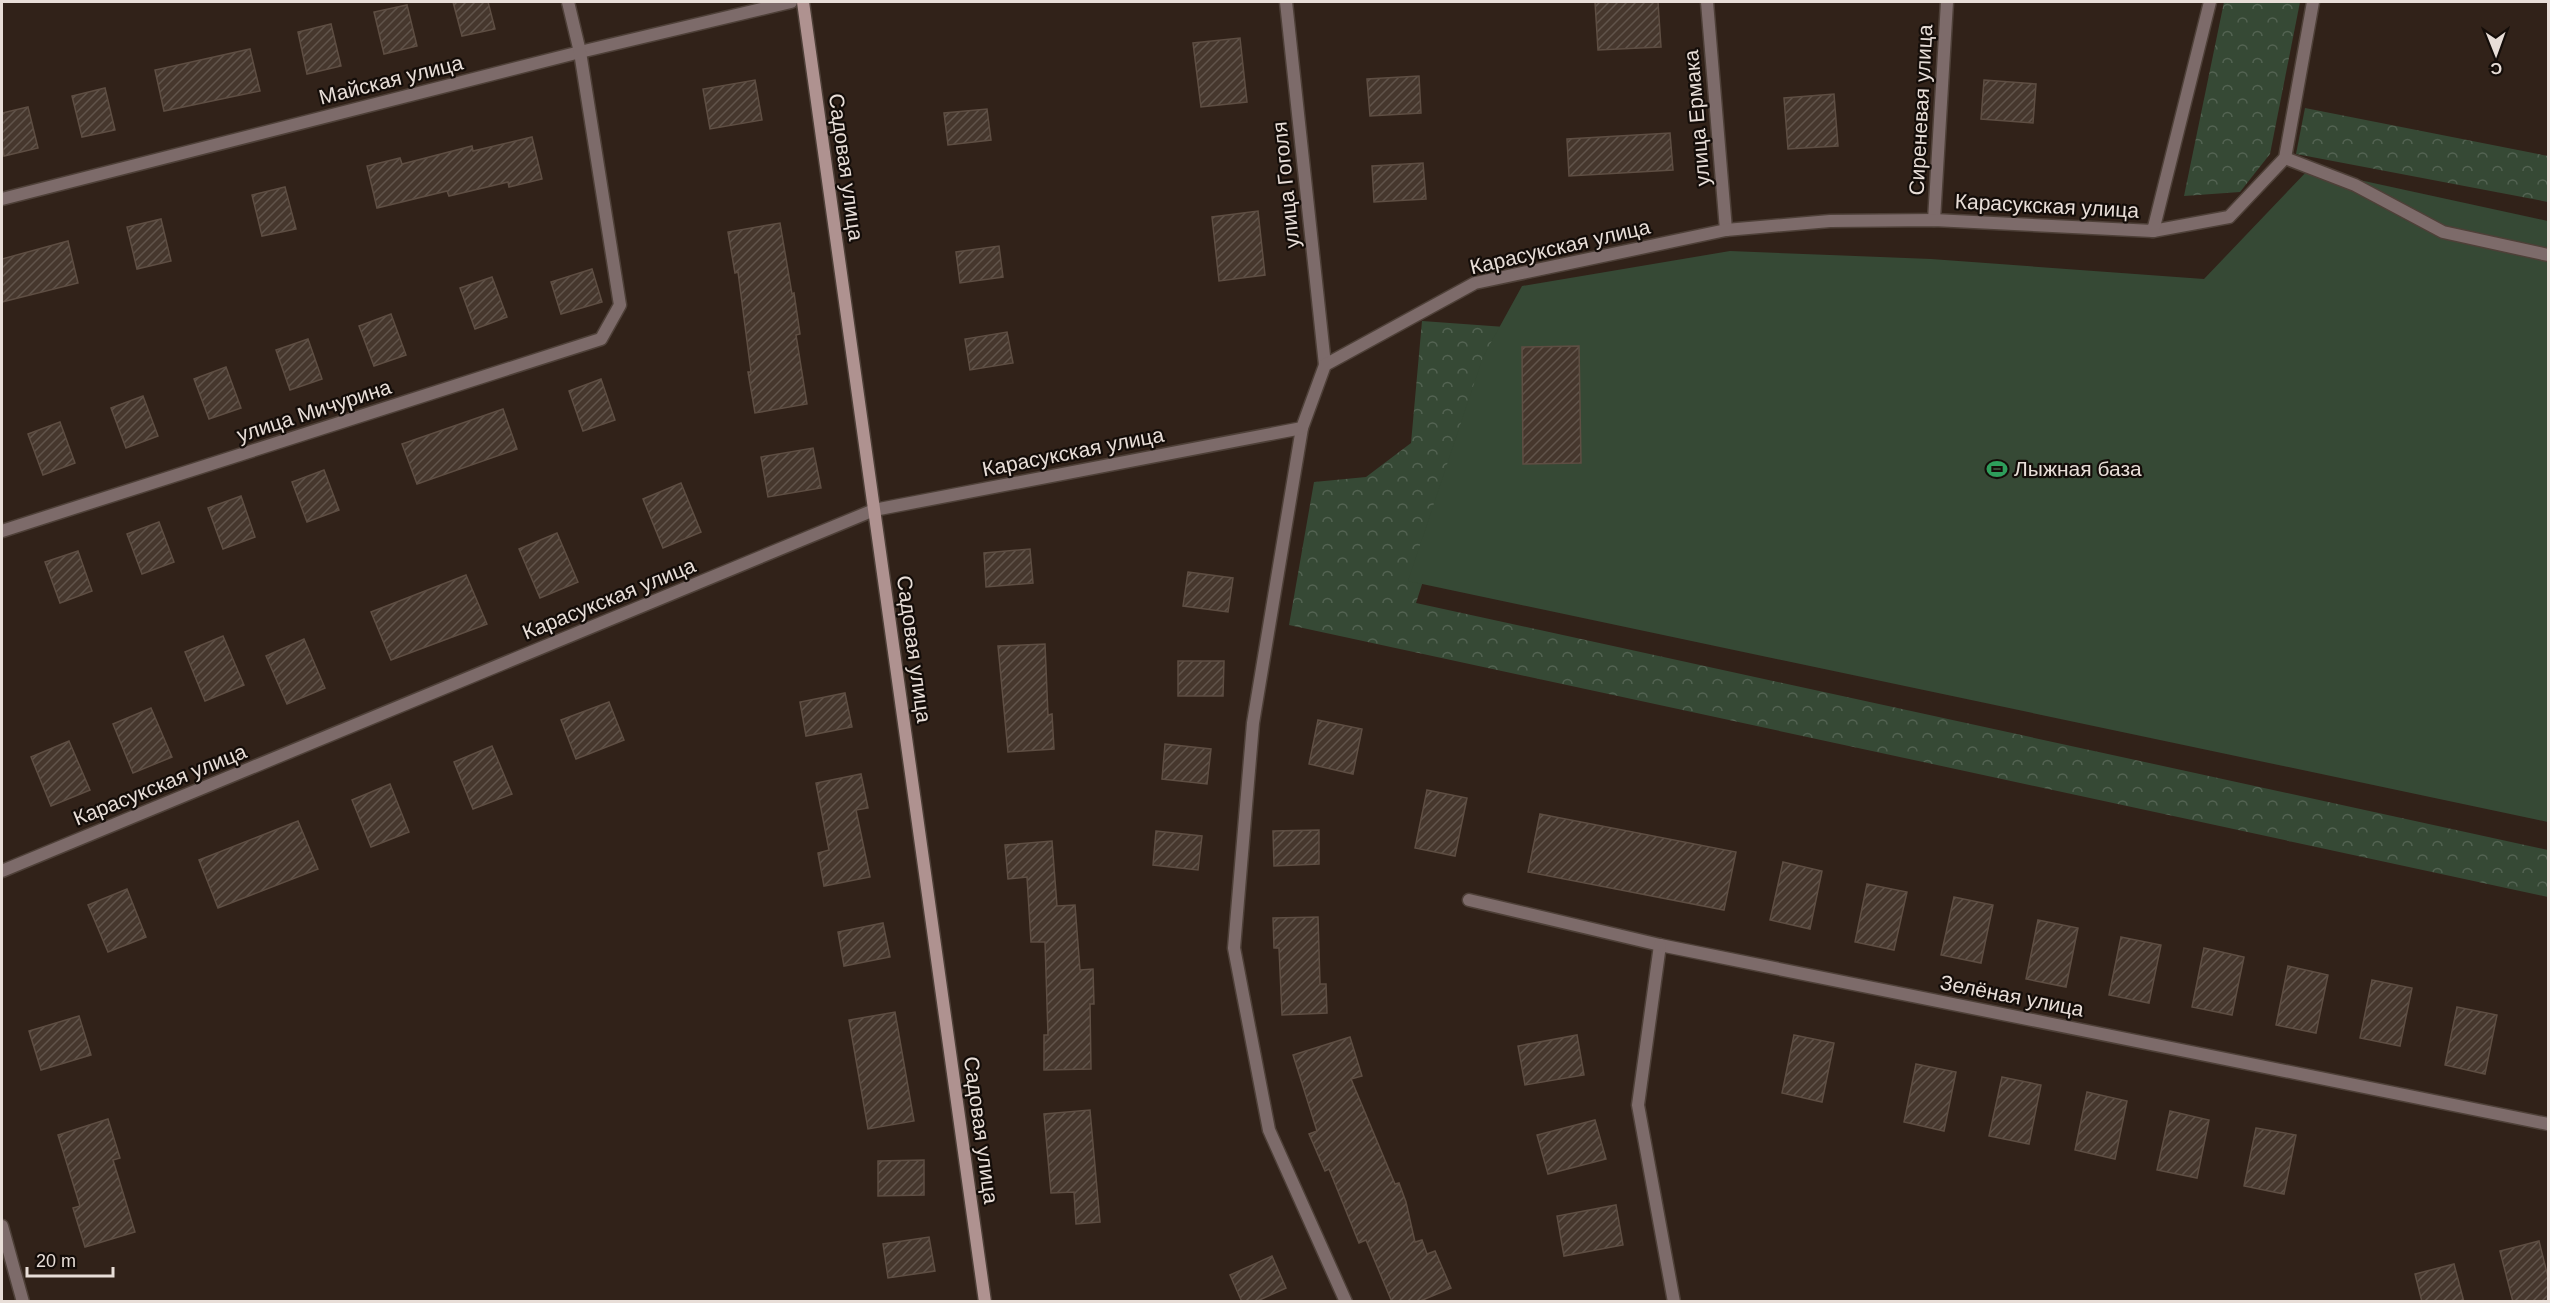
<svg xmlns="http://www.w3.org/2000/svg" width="2550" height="1303" viewBox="0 0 2550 1303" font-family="Helvetica,sans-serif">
  <defs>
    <pattern id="forest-crowns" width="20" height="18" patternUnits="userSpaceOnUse" patternTransform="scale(1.5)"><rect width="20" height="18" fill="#364935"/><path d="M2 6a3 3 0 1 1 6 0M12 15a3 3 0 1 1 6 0" fill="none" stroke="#536352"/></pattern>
    <pattern id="building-hatch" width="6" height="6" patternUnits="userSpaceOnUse" patternTransform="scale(1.5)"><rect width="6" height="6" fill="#46372d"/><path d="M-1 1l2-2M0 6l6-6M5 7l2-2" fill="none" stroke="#61544b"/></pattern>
  </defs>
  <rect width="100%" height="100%" fill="#312219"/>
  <g fill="url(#forest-crowns)">
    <path d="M 2224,2 L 2300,2 L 2270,154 L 2240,192 L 2184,196 Z"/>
    <path d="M 2305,108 L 2548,156 L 2548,202 L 2296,154 Z"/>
    <path d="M 1422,321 L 1505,327 L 1416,603 L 2548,850 L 2548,897 L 1289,625 L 1314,482 L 1366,477 L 1411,443 Z"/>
  </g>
  <path fill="#364935" d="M 2309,169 L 2548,221 L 2548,822 L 1408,581 L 1483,357 L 1522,286 L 1730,251 L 1931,259 L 2204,279 Z"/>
  <g fill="url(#building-hatch)" stroke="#5e4e43" stroke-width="1.5">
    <path d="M 453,2 L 488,2 L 495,29 L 462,36 Z"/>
    <path d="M 1595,2 L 1658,2 L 1661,47 L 1598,50 Z"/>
    <path d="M 407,5 L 417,46 L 384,54 L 374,12 Z"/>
    <path d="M 331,24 L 341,66 L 307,74 L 298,32 Z"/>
    <path d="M 1240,38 L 1247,102 L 1201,107 L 1193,43 Z"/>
    <path d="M 250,49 L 260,91 L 164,111 L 155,70 Z"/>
    <path d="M 1419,76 L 1421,113 L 1370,116 L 1367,79 Z"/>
    <path d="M 755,80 L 762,120 L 710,129 L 703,89 Z"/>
    <path d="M 1984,80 L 2036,84 L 2033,123 L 1981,119 Z"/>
    <path d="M 105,88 L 115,130 L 82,137 L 72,96 Z"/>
    <path d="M 1834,94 L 1838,146 L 1788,149 L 1784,98 Z"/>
    <path d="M 28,107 L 38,148 L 4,156 L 2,144 L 2,113 Z"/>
    <path d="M 987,109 L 991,140 L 948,145 L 944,113 Z"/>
    <path d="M 1670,133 L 1673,170 L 1569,176 L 1567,139 Z"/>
    <path d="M 532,137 L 542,179 L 509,187 L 508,182 L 449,196 L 447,191 L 377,208 L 367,166 L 400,158 L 402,164 L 472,146 L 473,151 Z"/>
    <path d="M 1423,163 L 1426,199 L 1374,202 L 1372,166 Z"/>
    <path d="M 285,187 L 296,229 L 262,236 L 252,195 Z"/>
    <path d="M 1258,211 L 1265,275 L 1219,281 L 1212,217 Z"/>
    <path d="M 161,219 L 171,261 L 137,269 L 127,227 Z"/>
    <path d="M 780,223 L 792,294 L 794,293 L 800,334 L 796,335 L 807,404 L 755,413 L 748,372 L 751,372 L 738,272 L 735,273 L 728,232 Z"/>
    <path d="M 68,241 L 78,283 L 2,302 L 2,259 Z"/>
    <path d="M 999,246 L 1003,277 L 960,283 L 956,252 Z"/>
    <path d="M 592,269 L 602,302 L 561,314 L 551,282 Z"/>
    <path d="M 492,277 L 507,317 L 475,329 L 460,288 Z"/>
    <path d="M 391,314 L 406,355 L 374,366 L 359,326 Z"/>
    <path d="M 1007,332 L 1013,363 L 970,370 L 965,339 Z"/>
    <path d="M 308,339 L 322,379 L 290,390 L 276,350 Z"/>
    <path d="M 1579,346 L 1581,463 L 1523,464 L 1522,347 Z"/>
    <path d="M 226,367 L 241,408 L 209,419 L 194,379 Z"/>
    <path d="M 601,379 L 615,420 L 583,431 L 569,391 Z"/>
    <path d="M 143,396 L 158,436 L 126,448 L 111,408 Z"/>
    <path d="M 503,409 L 517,449 L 417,484 L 402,444 Z"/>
    <path d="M 60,422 L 75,463 L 43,475 L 28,434 Z"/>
    <path d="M 813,448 L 821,488 L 768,497 L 761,457 Z"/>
    <path d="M 324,470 L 339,510 L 307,522 L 292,482 Z"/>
    <path d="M 681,483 L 701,532 L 663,548 L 643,499 Z"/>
    <path d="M 241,496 L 255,537 L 223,549 L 208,508 Z"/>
    <path d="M 159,522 L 174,562 L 142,574 L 127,534 Z"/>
    <path d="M 557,533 L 578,582 L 540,598 L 519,549 Z"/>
    <path d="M 1030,549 L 1033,583 L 986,587 L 984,553 Z"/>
    <path d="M 78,551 L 92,591 L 60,603 L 45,562 Z"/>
    <path d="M 1188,572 L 1233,578 L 1228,612 L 1183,606 Z"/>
    <path d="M 466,575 L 487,624 L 391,660 L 371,612 Z"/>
    <path d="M 223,636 L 244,685 L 205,701 L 185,652 Z"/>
    <path d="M 304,639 L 325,688 L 287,704 L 266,656 Z"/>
    <path d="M 1045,644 L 1048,715 L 1052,714 L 1054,749 L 1008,752 L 998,646 Z"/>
    <path d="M 1178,661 L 1224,661 L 1223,696 L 1178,696 Z"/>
    <path d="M 845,693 L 852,727 L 806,736 L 800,702 Z"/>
    <path d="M 609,702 L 624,740 L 576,759 L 561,720 Z"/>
    <path d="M 151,708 L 172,757 L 133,773 L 113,724 Z"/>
    <path d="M 1318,720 L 1362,729 L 1353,774 L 1309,764 Z"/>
    <path d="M 69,741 L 90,790 L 51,806 L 31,757 Z"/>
    <path d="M 1165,744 L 1211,749 L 1207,784 L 1162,779 Z"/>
    <path d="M 492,746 L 512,794 L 473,809 L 454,762 Z"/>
    <path d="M 861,774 L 868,808 L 856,810 L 870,877 L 824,886 L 818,853 L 829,850 L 816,783 Z"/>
    <path d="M 390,784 L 409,832 L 371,847 L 352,800 Z"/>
    <path d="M 1427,790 L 1467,798 L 1455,856 L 1415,848 Z"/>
    <path d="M 1540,814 L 1736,852 L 1724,910 L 1528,872 Z"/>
    <path d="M 298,821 L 318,869 L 218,908 L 199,860 Z"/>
    <path d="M 1319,830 L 1319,864 L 1274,866 L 1273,831 Z"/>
    <path d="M 1156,831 L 1202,836 L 1198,870 L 1153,865 Z"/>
    <path d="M 1052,841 L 1057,906 L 1075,905 L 1080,970 L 1093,969 L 1094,1004 L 1090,1004 L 1091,1069 L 1044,1070 L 1044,1035 L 1048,1035 L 1045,942 L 1031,942 L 1027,877 L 1008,879 L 1005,845 Z"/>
    <path d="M 1783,862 L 1822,871 L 1810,929 L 1770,920 Z"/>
    <path d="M 1867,884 L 1907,892 L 1894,950 L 1855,942 Z"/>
    <path d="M 127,889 L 146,937 L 108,952 L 88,905 Z"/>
    <path d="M 1954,897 L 1993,905 L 1981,963 L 1941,955 Z"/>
    <path d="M 1318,917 L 1320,984 L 1326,984 L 1327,1013 L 1282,1015 L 1279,948 L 1274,948 L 1273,918 Z"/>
    <path d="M 2038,920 L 2078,928 L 2066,987 L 2026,979 Z"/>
    <path d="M 883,923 L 890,957 L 844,966 L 838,932 Z"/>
    <path d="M 2121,937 L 2161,945 L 2149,1003 L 2109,995 Z"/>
    <path d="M 2204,948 L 2244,957 L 2232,1015 L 2192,1007 Z"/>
    <path d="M 2288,966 L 2328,975 L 2316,1033 L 2276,1025 Z"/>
    <path d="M 2372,980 L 2412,988 L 2400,1046 L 2360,1038 Z"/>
    <path d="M 2457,1007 L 2497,1015 L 2485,1074 L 2445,1065 Z"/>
    <path d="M 895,1012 L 914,1121 L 868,1129 L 849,1020 Z"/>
    <path d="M 79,1016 L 91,1055 L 41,1070 L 29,1031 Z"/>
    <path d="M 1577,1035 L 1584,1075 L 1525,1085 L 1518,1046 Z"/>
    <path d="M 1794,1035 L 1834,1043 L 1822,1102 L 1782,1093 Z"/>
    <path d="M 1350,1037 L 1362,1076 L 1351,1079 L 1395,1184 L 1399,1183 L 1406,1202 L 1415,1242 L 1422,1240 L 1427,1254 L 1435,1251 L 1451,1288 L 1418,1302 L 1392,1302 L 1366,1240 L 1359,1243 L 1329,1169 L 1325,1171 L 1309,1134 L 1317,1131 L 1293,1055 Z"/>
    <path d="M 1916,1064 L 1956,1072 L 1944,1131 L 1904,1122 Z"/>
    <path d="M 2002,1077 L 2041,1085 L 2029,1144 L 1989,1136 Z"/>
    <path d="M 2087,1092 L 2127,1101 L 2115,1159 L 2075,1150 Z"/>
    <path d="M 1090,1110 L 1100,1222 L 1076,1224 L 1074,1192 L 1051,1193 L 1044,1114 Z"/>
    <path d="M 2170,1111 L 2209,1120 L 2197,1178 L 2157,1170 Z"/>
    <path d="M 108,1119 L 120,1158 L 113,1160 L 135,1232 L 85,1247 L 73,1208 L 80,1206 L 58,1135 Z"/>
    <path d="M 1595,1120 L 1606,1159 L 1548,1174 L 1537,1135 Z"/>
    <path d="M 2256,1128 L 2296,1135 L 2284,1194 L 2244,1186 Z"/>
    <path d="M 924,1160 L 924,1195 L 878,1196 L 878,1161 Z"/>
    <path d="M 1616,1205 L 1623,1245 L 1564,1256 L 1557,1216 Z"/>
    <path d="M 929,1237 L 935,1271 L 888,1278 L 883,1244 Z"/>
    <path d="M 2539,1241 L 2548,1277 L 2548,1302 L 2513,1302 L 2500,1251 Z"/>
    <path d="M 1272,1256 L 1286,1288 L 1255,1302 L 1242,1302 L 1230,1275 Z"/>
    <path d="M 2454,1264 L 2464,1302 L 2422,1302 L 2415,1274 Z"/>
  </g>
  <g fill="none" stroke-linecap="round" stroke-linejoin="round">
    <g stroke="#4e4038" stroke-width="15">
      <g id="lane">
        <path d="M 2285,158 L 2355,185 L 2443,232 L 2548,255"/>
        <path d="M 2153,231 L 2229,217 L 2285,158 L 2313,2"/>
      </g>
    </g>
    <g stroke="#4e4038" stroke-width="15">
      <g id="street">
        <path d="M 1286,2 L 1325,365"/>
        <path d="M 1707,2 L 1726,230"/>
        <path d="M 2,199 L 580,52 L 791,2"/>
        <path d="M 1934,220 L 1947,2"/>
        <path d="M 1302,428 L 1253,723 L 1234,948 L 1269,1130 L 1346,1302"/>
        <path d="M 2,531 L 601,339 L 620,305 L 580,52 L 568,2"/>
        <path d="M 2,871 L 874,510 L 1302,428 L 1325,365 L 1475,283 L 1726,230 L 1830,221 L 1934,220 L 2153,231 L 2210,2"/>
        <path d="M 1469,900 L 1660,945 L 2548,1124"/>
        <path d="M 1660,945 L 1638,1105 L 1674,1302"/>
        <path d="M 2,1226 L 23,1302"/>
      </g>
    </g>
    <g stroke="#4e4038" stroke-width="15">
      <path id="secondary" d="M 803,2 L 985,1302"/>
    </g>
    <use href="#lane" stroke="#7d6b6a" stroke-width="12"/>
    <use href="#street" stroke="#7d6b6a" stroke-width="12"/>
    <use href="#secondary" stroke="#af9290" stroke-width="12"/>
  </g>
  <defs>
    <g id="stadium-bare" transform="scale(1.62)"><path d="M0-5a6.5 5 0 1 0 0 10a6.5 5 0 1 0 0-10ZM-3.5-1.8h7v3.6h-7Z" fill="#2e9e5b" stroke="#140d09" stroke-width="2.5" paint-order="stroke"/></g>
  </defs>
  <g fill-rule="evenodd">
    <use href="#stadium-bare" x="1997" y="469"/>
  </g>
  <g text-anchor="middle" stroke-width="4.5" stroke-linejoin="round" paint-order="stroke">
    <g font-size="21" fill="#e8ded8" stroke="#140d09">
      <text transform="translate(391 80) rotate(-14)" y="7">Майская улица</text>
      <text transform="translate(1921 110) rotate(-87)" y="7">Сиреневая улица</text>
      <text transform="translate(1697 118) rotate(-95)" y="7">улица Ермака</text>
      <text transform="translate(846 167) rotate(82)" y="7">Садовая улица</text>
      <text transform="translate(1286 185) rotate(-96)" y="7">улица Гоголя</text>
      <text transform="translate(2047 206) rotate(3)" y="7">Карасукская улица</text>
      <text transform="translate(1560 247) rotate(-13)" y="7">Карасукская улица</text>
      <text transform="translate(314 411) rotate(-18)" y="7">улица Мичурина</text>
      <text transform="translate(1073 452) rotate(-11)" y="7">Карасукская улица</text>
      <text transform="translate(609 599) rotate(-22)" y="7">Карасукская улица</text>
      <text transform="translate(914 649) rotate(82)" y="7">Садовая улица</text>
      <text transform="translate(160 785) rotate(-22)" y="7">Карасукская улица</text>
      <text transform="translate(2012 996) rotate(11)" y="7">Зелёная улица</text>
      <text transform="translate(981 1130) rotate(82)" y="7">Садовая улица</text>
    </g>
    <g font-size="21" fill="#e8ded8" stroke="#140d09" text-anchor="start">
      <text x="2014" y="476">Лыжная база</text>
    </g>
  </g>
  <rect width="2550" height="1303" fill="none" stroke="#e8ded8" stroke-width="6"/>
  <g transform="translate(2496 54) rotate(179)" stroke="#140d09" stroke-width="4.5" paint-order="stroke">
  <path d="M0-4.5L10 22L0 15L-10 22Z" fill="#e8ded8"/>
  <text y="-9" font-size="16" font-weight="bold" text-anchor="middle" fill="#e8ded8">С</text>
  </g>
  <path d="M27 1267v9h86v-9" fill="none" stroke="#e8ded8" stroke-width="3"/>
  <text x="36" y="1267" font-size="18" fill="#e8ded8" stroke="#140d09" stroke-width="4.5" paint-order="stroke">20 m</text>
</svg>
